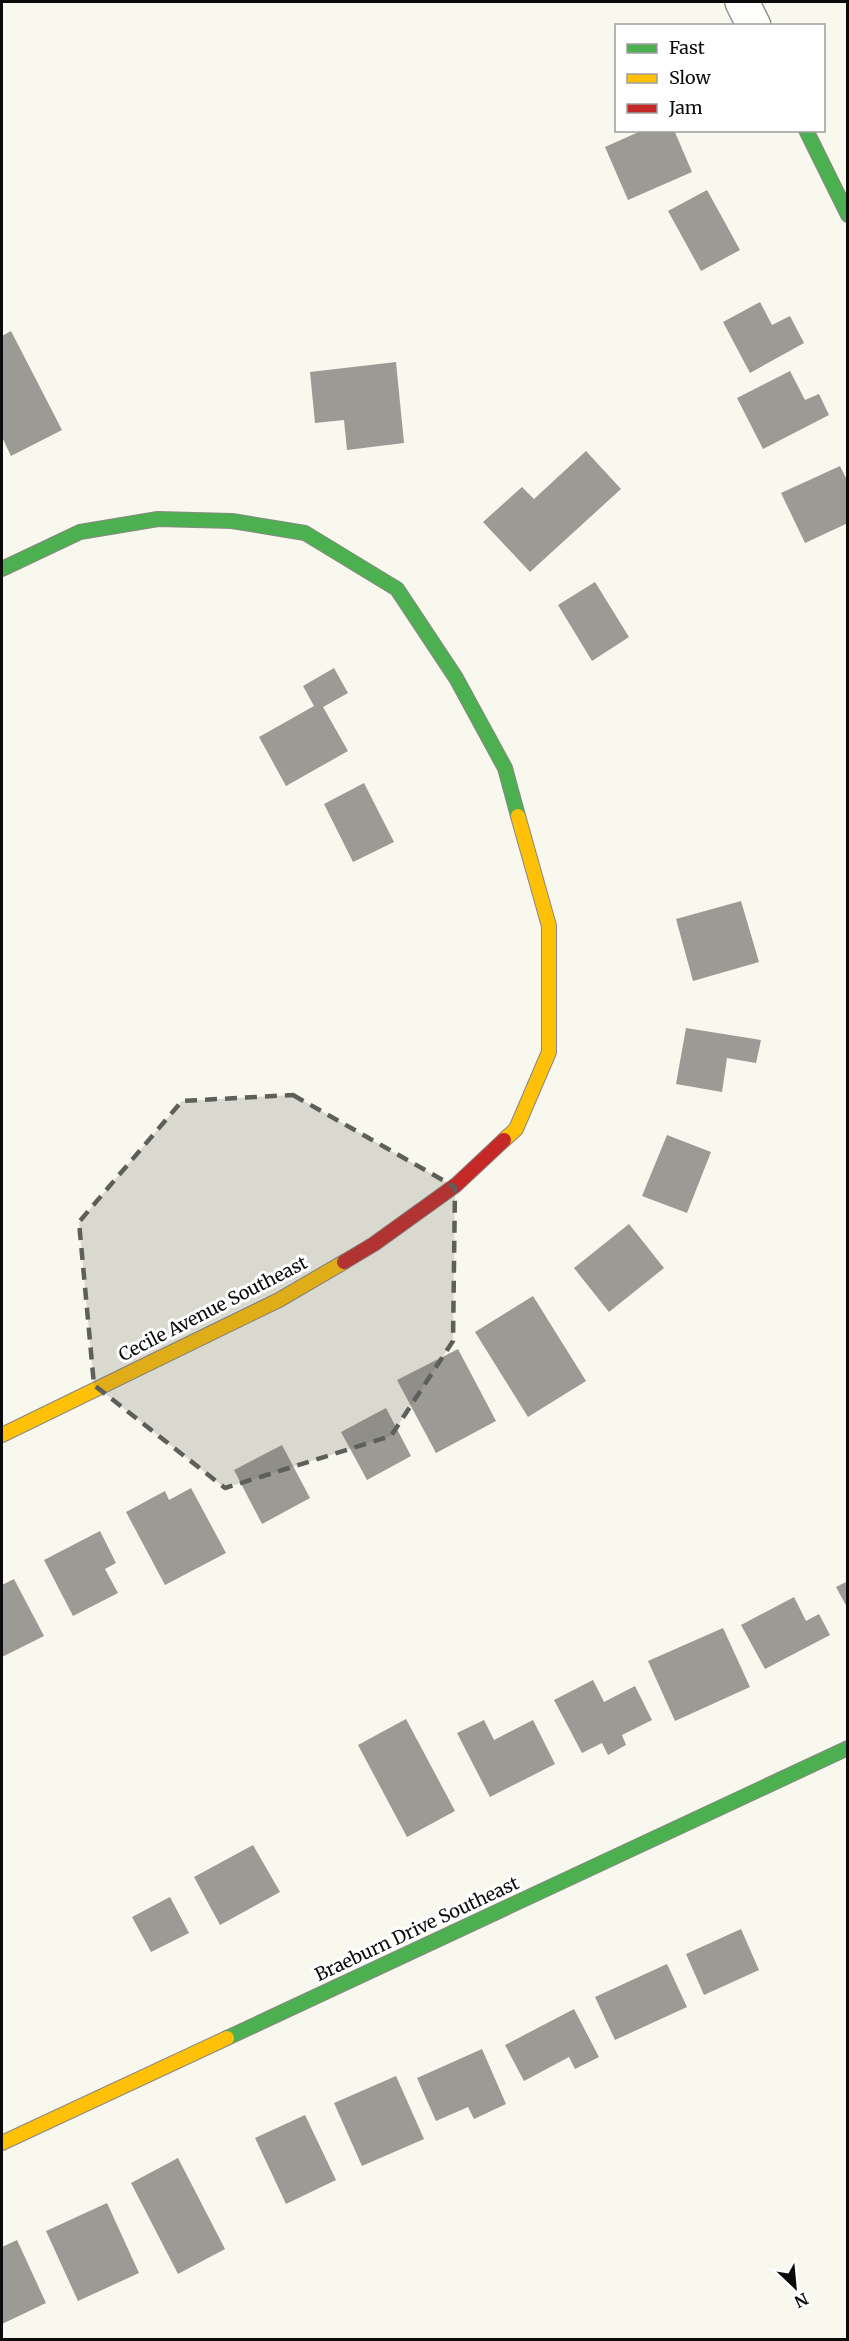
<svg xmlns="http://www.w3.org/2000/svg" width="849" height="2341" viewBox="0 0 849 2341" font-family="Merriweather,serif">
  <rect width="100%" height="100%" fill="#f9f8ee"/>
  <g fill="#9c9a94">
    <path d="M 643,130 L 674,130 L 692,172 L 628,200 L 605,147 Z"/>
    <path d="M 707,190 L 740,250 L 701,271 L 668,211 Z"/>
    <path d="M 760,302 L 772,325 L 790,316 L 804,343 L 750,373 L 723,322 Z"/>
    <path d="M 11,331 L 62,430 L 11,456 L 2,437 L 2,336 Z"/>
    <path d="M 396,362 L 404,443 L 347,450 L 344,420 L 315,423 L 310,372 Z"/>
    <path d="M 790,371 L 805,400 L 819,394 L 829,415 L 763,449 L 737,398 Z"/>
    <path d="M 586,451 L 621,489 L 530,572 L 483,522 L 522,487 L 534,499 Z"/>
    <path d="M 840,466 L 848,482 L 848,523 L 805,543 L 781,493 Z"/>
    <path d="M 595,582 L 629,637 L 592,661 L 558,605 Z"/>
    <path d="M 334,668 L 348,693 L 323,707 L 348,751 L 286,786 L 259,737 L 314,706 L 303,686 Z"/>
    <path d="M 364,783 L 394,842 L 353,862 L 324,804 Z"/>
    <path d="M 741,901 L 759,962 L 693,981 L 676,919 Z"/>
    <path d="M 686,1028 L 761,1040 L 756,1063 L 727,1058 L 722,1092 L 676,1084 Z"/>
    <path d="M 667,1135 L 711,1152 L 687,1213 L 642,1196 Z"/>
    <path d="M 629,1224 L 664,1268 L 609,1312 L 574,1268 Z"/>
    <path d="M 533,1296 L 586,1381 L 528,1417 L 475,1332 Z"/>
    <path d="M 458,1349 L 496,1421 L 436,1453 L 397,1380 Z"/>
    <path d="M 386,1408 L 411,1456 L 367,1480 L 341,1432 Z"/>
    <path d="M 282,1445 L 310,1498 L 262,1524 L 234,1470 Z"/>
    <path d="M 191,1488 L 226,1553 L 165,1585 L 126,1512 L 165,1491 L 169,1500 Z"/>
    <path d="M 100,1531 L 116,1563 L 105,1569 L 118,1593 L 73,1616 L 44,1560 Z"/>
    <path d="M 14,1579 L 44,1636 L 2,1657 L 2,1585 Z"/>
    <path d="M 848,1581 L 848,1609 L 836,1587 Z"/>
    <path d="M 794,1597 L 806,1621 L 819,1614 L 830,1635 L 765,1669 L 741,1625 Z"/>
    <path d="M 723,1628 L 750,1687 L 675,1721 L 648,1661 Z"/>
    <path d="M 593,1680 L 604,1702 L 635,1686 L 652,1720 L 622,1735 L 626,1745 L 608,1755 L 602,1743 L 582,1753 L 554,1700 Z"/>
    <path d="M 406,1719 L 455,1811 L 407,1837 L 358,1745 Z"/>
    <path d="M 484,1720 L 494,1740 L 533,1720 L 555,1764 L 490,1797 L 457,1733 Z"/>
    <path d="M 253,1845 L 280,1892 L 220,1925 L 194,1877 Z"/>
    <path d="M 170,1897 L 189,1933 L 151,1952 L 132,1917 Z"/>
    <path d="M 741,1929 L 759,1970 L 704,1995 L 686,1954 Z"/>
    <path d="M 667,1964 L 687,2007 L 615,2040 L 595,1997 Z"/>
    <path d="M 574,2009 L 599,2057 L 575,2069 L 569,2057 L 524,2081 L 505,2045 Z"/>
    <path d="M 482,2049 L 506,2104 L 474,2119 L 468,2107 L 436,2121 L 417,2078 Z"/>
    <path d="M 396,2076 L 424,2139 L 362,2166 L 334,2103 Z"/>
    <path d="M 305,2115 L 336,2180 L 286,2204 L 255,2138 Z"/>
    <path d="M 178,2158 L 225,2249 L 178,2274 L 131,2183 Z"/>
    <path d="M 107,2203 L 139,2273 L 78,2301 L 46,2231 Z"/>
    <path d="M 17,2240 L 46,2303 L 2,2324 L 2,2247 Z"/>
  </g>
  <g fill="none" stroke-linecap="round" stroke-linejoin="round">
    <g stroke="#92928d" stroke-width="36">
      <path id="street" d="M 742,2 L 754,26"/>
    </g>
    <g stroke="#898884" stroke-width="16">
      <g id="fast">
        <path d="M 806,130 L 848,215"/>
        <path d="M 2,569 L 80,532 L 158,519 L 232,521 L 305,533 L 397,589 L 456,678 L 505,768 L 518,816"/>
        <path d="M 227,2038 L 848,1748"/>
      </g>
    </g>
    <g stroke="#898884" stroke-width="16">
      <g id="slow">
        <path d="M 504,1140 L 516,1129 L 549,1052 L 549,926 L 518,816"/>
        <path d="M 2,1435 L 279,1300 L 344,1262"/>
        <path d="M 2,2143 L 227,2038"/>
      </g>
    </g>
    <g stroke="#898884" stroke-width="16">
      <path id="jam" d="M 344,1262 L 374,1244 L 456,1185 L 504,1140"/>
    </g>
    <use href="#street" stroke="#fefefc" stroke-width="33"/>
    <use href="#fast" stroke="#4caf50" stroke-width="14"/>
    <use href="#slow" stroke="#ffc107" stroke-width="14"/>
    <use href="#jam" stroke="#c62828" stroke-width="14"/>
  </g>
  <path fill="#5e5e5a" fill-opacity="0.2" stroke="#5e5e5a" stroke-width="4.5" stroke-dasharray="12 8" stroke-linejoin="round" d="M 293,1095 L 455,1187 L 453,1341 L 391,1436 L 225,1488 L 94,1385 L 79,1222 L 182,1101 Z"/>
  <g text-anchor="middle" stroke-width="6" stroke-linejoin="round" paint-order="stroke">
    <g font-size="18" fill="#0b0b0b" stroke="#fff">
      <text transform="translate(213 1309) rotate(-27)" y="6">Cecile Avenue Southeast</text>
      <text transform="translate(417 1929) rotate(-25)" y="6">Braeburn Drive Southeast</text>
    </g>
  </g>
  <rect width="849" height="2341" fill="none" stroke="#0b0b0b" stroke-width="6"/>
  <rect x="615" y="24" width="210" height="108" fill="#ffffff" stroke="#9d9d9d" stroke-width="1.5"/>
  <rect x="627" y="44" width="30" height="9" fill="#4caf50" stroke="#9d9d9d" stroke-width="1.5"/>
  <text x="669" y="54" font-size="18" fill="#0b0b0b">Fast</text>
  <rect x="627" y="74" width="30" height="9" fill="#ffc107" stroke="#9d9d9d" stroke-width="1.5"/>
  <text x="669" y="84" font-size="18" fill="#0b0b0b">Slow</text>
  <rect x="627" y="104" width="30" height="9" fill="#c62828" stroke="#9d9d9d" stroke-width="1.5"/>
  <text x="669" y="114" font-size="18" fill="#0b0b0b">Jam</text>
  <g transform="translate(795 2287) rotate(154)" stroke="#ffffff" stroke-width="4.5" paint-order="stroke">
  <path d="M0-4.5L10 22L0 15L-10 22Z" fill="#0b0b0b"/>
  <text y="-9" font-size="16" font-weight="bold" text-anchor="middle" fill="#0b0b0b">N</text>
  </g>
</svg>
